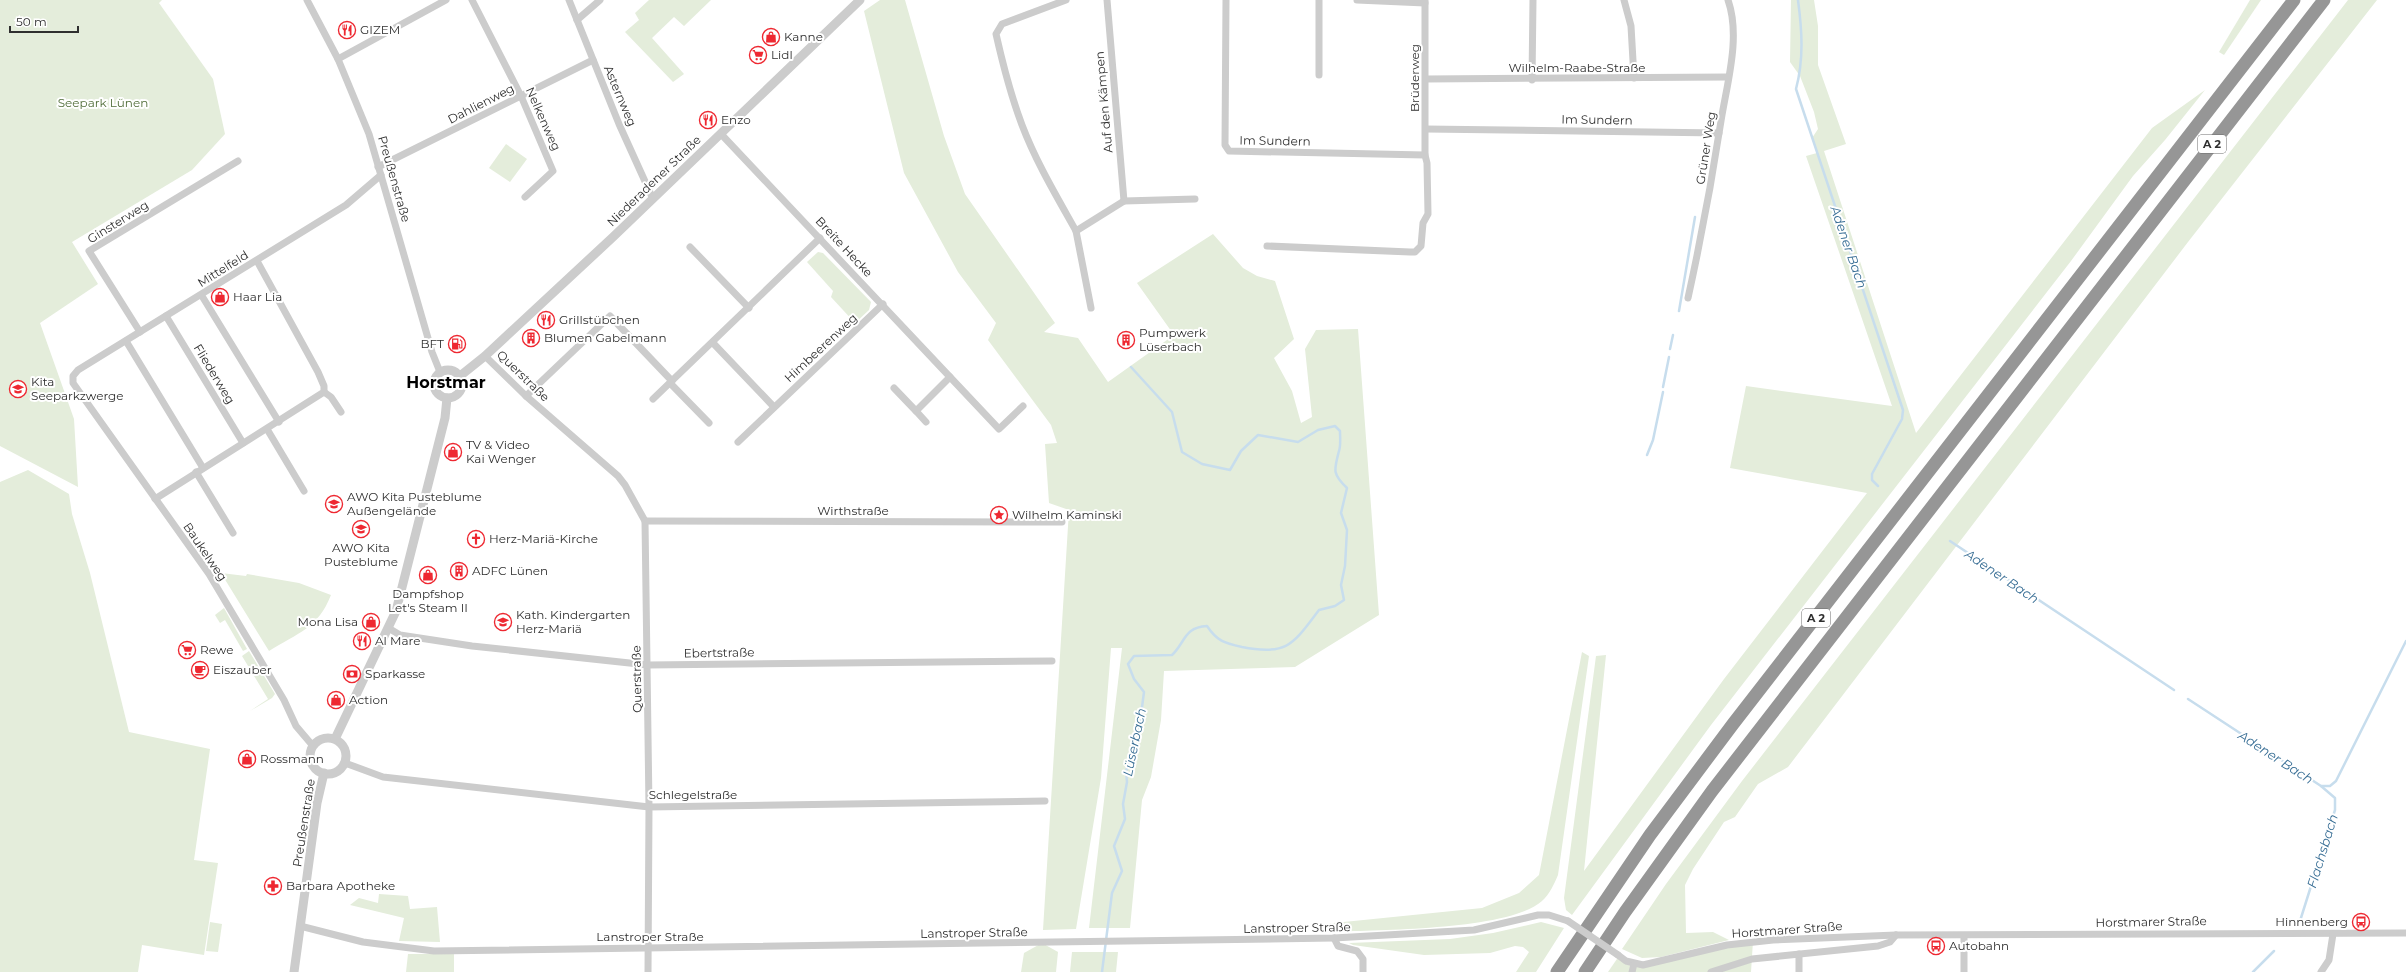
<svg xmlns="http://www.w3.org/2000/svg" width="2406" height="972" viewBox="0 0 2406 972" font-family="Montserrat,sans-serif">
  <rect width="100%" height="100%" fill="#fff"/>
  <g fill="#e4eddb">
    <path d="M 0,0 L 162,0 L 159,3 L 213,79 L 225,134 L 192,170 L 72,242 L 98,284 L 40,323 L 74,419 L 78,487 L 0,446 Z"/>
    <path d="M 649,0 L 711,0 L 684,26 L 674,17 L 652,38 L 684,74 L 673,82 L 625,32 L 639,20 L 635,13 Z"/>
    <path d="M 880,0 L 905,0 L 944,136 L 965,194 L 1055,323 L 1044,332 L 1078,338 L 1108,382 L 1174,335 L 1137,283 L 1213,234 L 1243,268 L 1257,276 L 1275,281 L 1294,339 L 1274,358 L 1292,391 L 1301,423 L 1312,417 L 1305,349 L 1316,330 L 1358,329 L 1379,615 L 1295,667 L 1164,671 L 1161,720 L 1151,777 L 1142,800 L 1130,928 L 1089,928 L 1122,648 L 1111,648 L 1101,778 L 1076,929 L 1043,930 L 1069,510 L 1049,503 L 1045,444 L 1057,443 L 1051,425 L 988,340 L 996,323 L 958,272 L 904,173 L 864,11 Z"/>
    <path d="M 1791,0 L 1814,0 L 1818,26 L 1818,65 L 1846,144 L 1824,151 L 1916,433 L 2152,128 L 2205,90 L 2165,140 L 2133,176 L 2071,261 L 1711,725 L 1572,915 L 1566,910 L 1564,898 L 1596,656 L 1606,655 L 1584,871 L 1724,679 L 1867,493 L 1730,468 L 1746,386 L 1892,406 L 1806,156 L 1817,153 L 1812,138 L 1818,129 L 1814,112 L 1800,76 L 1790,62 Z"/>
    <path d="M 2250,0 L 2261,0 L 2224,55 L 2219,52 Z"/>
    <path d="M 2348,0 L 2377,0 L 2188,242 L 1788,767 L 1758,784 L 1735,817 L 1724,822 L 1693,869 L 1685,885 L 1686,933 L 1713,932 L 1729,940 L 1661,957 L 1642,958 L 1622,949 L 1666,884 L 1742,781 Z"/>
    <path d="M 506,144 L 527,159 L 510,182 L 489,168 Z"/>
    <path d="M 818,252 L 823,253 L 871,302 L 869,310 L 855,323 L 831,297 L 833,291 L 807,262 Z"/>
    <path d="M 28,470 L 69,494 L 72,514 L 90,573 L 129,732 L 210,749 L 194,860 L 218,863 L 204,955 L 142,945 L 138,972 L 0,972 L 0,482 Z"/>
    <path d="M 221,573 L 246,576 L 247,574 L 299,583 L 331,595 C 318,628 298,633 269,651 Z"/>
    <path d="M 224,608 L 247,649 L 243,651 L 225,620 L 220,623 L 215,615 Z"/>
    <path d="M 249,651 L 275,694 L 272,698 L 250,711 L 268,699 L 242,656 Z"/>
    <path d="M 1582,652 L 1589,656 L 1558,875 C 1554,884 1550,894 1542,901 C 1509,931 1371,930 1324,932 L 1324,924 L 1482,908 L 1519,893 L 1539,875 Z"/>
    <path d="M 379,894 L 408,896 L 410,909 L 437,907 L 440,942 L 399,941 L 404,918 L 350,905 L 359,898 L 378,903 Z"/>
    <path d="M 210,922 L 222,924 L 218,952 L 206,951 Z"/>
    <path d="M 1541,922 L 1564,928 L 1536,972 L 1516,972 L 1529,952 L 1523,947 L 1515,946 L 1490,953 L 1424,955 L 1353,945 L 1349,943 L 1450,939 L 1493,933 Z"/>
    <path d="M 1753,941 L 1751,972 L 1608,972 L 1619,956 L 1634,964 Z"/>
    <path d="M 1042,943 L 1058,952 L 1056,972 L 1021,972 L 1024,953 Z"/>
    <path d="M 1072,952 L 1118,952 L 1116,972 L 1070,972 Z"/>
    <path d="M 408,954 L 454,954 L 454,972 L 406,972 Z"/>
  </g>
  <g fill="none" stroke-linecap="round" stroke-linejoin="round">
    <g stroke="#c7dded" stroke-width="2.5">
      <path d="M 1798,0 C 1802,30 1804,59 1796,89 L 1903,410 L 1902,419 L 1872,474 L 1872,480 L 1878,486"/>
      <path d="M 1679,311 L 1695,217"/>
      <path d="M 1670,349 L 1673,335"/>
      <path d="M 1663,387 L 1669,357"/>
      <path d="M 1647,455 L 1653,440 L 1663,392"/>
      <path d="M 1950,541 L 2174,690"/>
      <path d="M 2188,699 L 2321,786 L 2335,798 L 2335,810 L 2300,921"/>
      <path d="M 2321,786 L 2330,786 L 2336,781 L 2406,641"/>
      <path d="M 1102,972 L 1112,893 L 1122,871 L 1114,846 L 1125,819 L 1123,804 L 1127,782 L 1126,771 L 1133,752 L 1135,735 L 1139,730 L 1144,692 L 1134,679 L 1128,664 L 1134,656 L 1172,655 C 1185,643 1184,627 1207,626 C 1217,641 1224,643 1242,647 C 1288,656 1293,644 1319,610 L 1335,606 L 1344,600 L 1341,585 L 1345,566 L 1347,530 L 1341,513 L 1347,488 C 1332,474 1334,470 1339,451 C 1341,445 1340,438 1340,431 L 1335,426 L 1318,430 L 1298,442 L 1258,435 L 1241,451 L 1230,470 L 1202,464 L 1182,452 L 1172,412 L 1131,367"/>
      <path d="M 2253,972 L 2274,951"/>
    </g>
    <g stroke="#ccc" stroke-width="7">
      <path d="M 307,0 L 338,59 L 369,134 L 432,352 L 440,372"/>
      <path d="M 472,0 L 521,96 L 553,171 L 525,197"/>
      <path d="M 569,0 L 619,124 L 653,199"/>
      <path d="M 1066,0 L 1002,24 L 996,34 C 1003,65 1011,96 1022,125 C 1036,162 1057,197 1076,231"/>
      <path d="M 1107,0 L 1124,201"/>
      <path d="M 1226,0 L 1225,145 L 1229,151 L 1425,155"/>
      <path d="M 1319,0 L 1319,75"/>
      <path d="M 1357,0 L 1425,3"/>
      <path d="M 1624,0 L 1631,26 L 1634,78"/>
      <path d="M 577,20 L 600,0"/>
      <path d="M 338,59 L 446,0"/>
      <path d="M 1426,79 L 1728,77"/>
      <path d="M 1532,80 L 1533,0"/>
      <path d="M 1426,129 L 1719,133"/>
      <path d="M 721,134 L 999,429 L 1023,406"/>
      <path d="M 378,167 L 593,60"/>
      <path d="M 1267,246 L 1410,252 L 1415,252 L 1421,246 L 1423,223 L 1428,214 L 1427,163 L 1425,155 L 1425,0"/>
      <path d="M 690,247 L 749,308"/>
      <path d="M 202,296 L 279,422"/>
      <path d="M 1688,298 C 1701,239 1712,180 1721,121 C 1727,83 1741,37 1728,0"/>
      <path d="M 1091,308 L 1076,231 L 1124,201 L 1195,199"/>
      <path d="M 166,316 L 243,443"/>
      <path d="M 140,332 L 89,251 L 238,161"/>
      <path d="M 126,341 L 203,468"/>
      <path d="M 713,343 L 774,407"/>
      <path d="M 485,356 L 526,396 L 618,476 L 625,485 L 645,521 L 649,807 L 648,972"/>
      <path d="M 670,383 L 709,423"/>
      <path d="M 894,388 L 916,411"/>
      <path d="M 324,392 L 331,397 L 341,412"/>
      <path d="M 526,396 L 610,316 L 672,381"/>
      <path d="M 653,399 L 820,238"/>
      <path d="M 926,422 L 916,411 L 950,377"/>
      <path d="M 267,429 L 304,491"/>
      <path d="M 738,442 L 883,304"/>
      <path d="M 196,472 L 233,533"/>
      <path d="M 155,499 L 324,392 L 324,386 L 318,372 L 257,261"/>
      <path d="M 645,521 L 1062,522"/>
      <path d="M 390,629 L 400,635 L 472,646 L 648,665 L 1052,661"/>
      <path d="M 313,746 L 296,726 L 284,700 L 209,574 L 73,383 L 73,376 L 78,370 L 346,205 L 381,175"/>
      <path d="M 345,763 L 383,777 L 649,807 L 1045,801"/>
      <path d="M 300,926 L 363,942 L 434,951 L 1334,938 L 1474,930 L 1538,915 L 1549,915 L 1568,921"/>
      <path d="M 1964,936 L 1964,972"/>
      <path d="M 1334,938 L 1338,946 L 1357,951 L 1363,959 L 1363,972"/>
      <path d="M 1799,954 L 1799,972"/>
      <path d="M 1618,955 L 1626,961 L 1643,965 L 1727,945 L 1773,940 L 1896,935 L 2406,933"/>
      <path d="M 1632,972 L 1634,964"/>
      <path d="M 1711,972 L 1752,959 L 1878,946 L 1890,942 L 1896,935"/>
      <path d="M 2321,972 L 2329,960 L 2333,934"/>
    </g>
    <g stroke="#ccc" stroke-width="9">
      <circle cx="448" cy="384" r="14"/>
      <path d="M 460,376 L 485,356 L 613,237 L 860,0"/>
      <circle cx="328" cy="756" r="18"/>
      <path d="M 335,739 L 396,611 L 445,418 L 447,398"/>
      <path d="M 294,972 L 317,803 L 324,773"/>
    </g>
    <g stroke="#969696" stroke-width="13">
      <path d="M 1557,972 L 1650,835 L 1733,724 L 2294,0"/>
      <path d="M 1585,972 L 1625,912 L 1712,791 L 2324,0"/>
    </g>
    <path stroke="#ccc" stroke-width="7" d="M 1568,921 L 1618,955"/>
  </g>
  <defs>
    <g id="restaurant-ring" transform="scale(0.9)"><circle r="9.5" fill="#fff" stroke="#ee2831" stroke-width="1.5"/><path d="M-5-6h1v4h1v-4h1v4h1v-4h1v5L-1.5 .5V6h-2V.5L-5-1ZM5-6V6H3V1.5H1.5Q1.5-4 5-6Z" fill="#ee2831"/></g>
    <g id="shop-ring" transform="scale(0.9)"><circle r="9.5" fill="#fff" stroke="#ee2831" stroke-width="1.5"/><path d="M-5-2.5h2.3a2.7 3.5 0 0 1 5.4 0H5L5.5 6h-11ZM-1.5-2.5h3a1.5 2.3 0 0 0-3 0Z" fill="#ee2831"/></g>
    <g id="supermarket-ring" transform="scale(0.9)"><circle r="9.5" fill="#fff" stroke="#ee2831" stroke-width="1.5"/><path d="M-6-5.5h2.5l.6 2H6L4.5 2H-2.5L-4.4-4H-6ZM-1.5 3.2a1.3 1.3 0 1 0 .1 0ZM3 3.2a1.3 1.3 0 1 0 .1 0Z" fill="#ee2831"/></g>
    <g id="building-ring" transform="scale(0.9)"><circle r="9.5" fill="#fff" stroke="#ee2831" stroke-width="1.5"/><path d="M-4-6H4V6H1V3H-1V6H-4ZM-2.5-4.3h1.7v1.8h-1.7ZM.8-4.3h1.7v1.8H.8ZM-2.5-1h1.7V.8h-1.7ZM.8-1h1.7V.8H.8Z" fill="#ee2831"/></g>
    <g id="fuel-ring" transform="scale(0.9)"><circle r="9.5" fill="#fff" stroke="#ee2831" stroke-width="1.5"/><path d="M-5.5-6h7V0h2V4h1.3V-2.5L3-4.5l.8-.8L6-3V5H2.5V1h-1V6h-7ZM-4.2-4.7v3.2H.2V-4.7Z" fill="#ee2831"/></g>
    <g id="school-ring" transform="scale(0.9)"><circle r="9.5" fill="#fff" stroke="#ee2831" stroke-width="1.5"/><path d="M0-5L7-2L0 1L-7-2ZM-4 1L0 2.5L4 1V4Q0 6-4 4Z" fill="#ee2831"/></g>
    <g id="sight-ring" transform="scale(0.9)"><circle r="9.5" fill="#fff" stroke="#ee2831" stroke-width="1.5"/><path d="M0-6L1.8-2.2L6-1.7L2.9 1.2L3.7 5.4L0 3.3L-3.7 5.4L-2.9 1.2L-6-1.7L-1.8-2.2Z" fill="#ee2831"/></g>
    <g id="church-ring" transform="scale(0.9)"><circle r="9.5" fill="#fff" stroke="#ee2831" stroke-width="1.5"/><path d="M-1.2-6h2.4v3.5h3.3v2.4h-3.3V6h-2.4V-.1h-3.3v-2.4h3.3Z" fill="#ee2831"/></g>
    <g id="cafe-ring" transform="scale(0.9)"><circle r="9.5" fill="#fff" stroke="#ee2831" stroke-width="1.5"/><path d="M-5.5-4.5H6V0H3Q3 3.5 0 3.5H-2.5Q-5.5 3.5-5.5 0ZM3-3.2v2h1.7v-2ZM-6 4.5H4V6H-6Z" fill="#ee2831"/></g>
    <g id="bank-ring" transform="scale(0.9)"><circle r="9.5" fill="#fff" stroke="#ee2831" stroke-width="1.5"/><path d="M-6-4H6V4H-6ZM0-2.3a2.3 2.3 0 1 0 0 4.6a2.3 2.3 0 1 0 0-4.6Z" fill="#ee2831"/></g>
    <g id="pharmacy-ring" transform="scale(0.9)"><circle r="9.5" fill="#fff" stroke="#ee2831" stroke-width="1.5"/><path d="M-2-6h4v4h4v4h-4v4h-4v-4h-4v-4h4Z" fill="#ee2831"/></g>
    <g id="bus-ring" transform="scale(0.9)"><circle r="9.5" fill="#fff" stroke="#ee2831" stroke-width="1.5"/><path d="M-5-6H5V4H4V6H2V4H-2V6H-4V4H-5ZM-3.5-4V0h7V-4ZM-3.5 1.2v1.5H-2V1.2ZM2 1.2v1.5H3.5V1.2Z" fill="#ee2831"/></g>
  </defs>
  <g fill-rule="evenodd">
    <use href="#restaurant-ring" x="347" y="30"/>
    <use href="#shop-ring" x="771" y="37"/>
    <use href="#supermarket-ring" x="758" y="55"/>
    <use href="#restaurant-ring" x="708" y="120"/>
    <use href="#shop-ring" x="220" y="297"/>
    <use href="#restaurant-ring" x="546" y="320"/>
    <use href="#building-ring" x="531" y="338"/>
    <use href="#building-ring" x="1126" y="340"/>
    <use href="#fuel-ring" x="457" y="344"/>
    <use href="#school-ring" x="18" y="389"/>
    <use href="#shop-ring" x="453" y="452"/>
    <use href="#school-ring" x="334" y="504"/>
    <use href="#sight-ring" x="999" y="515"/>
    <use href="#school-ring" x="361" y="529"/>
    <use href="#church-ring" x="476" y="539"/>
    <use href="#building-ring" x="459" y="571"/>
    <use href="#shop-ring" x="428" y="575"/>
    <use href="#shop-ring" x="371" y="622"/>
    <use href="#school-ring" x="503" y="622"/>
    <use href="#restaurant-ring" x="362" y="641"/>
    <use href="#supermarket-ring" x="187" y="650"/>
    <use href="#cafe-ring" x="200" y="670"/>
    <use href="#bank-ring" x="352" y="674"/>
    <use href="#shop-ring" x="336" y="700"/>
    <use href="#shop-ring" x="247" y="759"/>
    <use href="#pharmacy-ring" x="273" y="886"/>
    <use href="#bus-ring" x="2361" y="922"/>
    <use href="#bus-ring" x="1936" y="946"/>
  </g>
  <g text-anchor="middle" stroke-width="4" stroke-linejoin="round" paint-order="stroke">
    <g fill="#fff" stroke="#6d6d6d" stroke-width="1">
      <rect x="2198" y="135" width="28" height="18" rx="3"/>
      <rect x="1802" y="609" width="28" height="18" rx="3"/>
    </g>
    <g font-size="11" font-weight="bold" fill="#2f2f2f">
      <text x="2212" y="148">A 2</text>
      <text x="1816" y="622">A 2</text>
    </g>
    <g font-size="12" fill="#2f2f2f" stroke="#fff" text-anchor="start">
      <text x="360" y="34">GIZEM</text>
      <text x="784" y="41">Kanne</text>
      <text x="771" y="59">Lidl</text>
      <text x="721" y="124">Enzo</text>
      <text x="233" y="301">Haar Lia</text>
      <text x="559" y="324">Grillstübchen</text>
      <text x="1139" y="337">Pumpwerk<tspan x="1139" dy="14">Lüserbach</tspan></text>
      <text x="544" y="342">Blumen Gabelmann</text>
      <text x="444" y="348" text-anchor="end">BFT</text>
      <text x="31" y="386">Kita<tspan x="31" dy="14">Seeparkzwerge</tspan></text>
      <text x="466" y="449">TV &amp; Video<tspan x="466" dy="14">Kai Wenger</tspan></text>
      <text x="347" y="501">AWO Kita Pusteblume<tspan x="347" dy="14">Außengelände</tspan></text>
      <text x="1012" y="519">Wilhelm Kaminski</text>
      <text x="489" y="543">Herz-Mariä-Kirche</text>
      <text x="361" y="552" text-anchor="middle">AWO Kita<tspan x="361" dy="14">Pusteblume</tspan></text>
      <text x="472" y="575">ADFC Lünen</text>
      <text x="428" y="598" text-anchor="middle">Dampfshop<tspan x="428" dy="14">Let's Steam II</tspan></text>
      <text x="516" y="619">Kath. Kindergarten<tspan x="516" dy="14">Herz-Mariä</tspan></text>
      <text x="358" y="626" text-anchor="end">Mona Lisa</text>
      <text x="375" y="645">Al Mare</text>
      <text x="200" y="654">Rewe</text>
      <text x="213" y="674">Eiszauber</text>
      <text x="365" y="678">Sparkasse</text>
      <text x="349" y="704">Action</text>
      <text x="260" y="763">Rossmann</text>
      <text x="286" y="890">Barbara Apotheke</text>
      <text x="2348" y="926" text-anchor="end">Hinnenberg</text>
      <text x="1949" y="950">Autobahn</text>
    </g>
    <g font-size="12" fill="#2f2f2f" stroke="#fff">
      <text x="1577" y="72">Wilhelm-Raabe-Straße</text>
      <text transform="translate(1415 78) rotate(-90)" y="4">Brüderweg</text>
      <text transform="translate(620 96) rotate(67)" y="4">Asternweg</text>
      <text transform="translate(1104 102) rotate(-95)" y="4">Auf den Kämpen</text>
      <text transform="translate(481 104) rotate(-27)" y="4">Dahlienweg</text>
      <text transform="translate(543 119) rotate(66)" y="4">Nelkenweg</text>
      <text transform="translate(1597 120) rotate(1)" y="4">Im Sundern</text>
      <text transform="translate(1275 141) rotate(1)" y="4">Im Sundern</text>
      <text transform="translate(1706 148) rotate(-81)" y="4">Grüner Weg</text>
      <text transform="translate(394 179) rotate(74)" y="4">Preußenstraße</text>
      <text transform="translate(654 181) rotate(-44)" y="4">Niederadener Straße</text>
      <text transform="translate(118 222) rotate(-32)" y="4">Ginsterweg</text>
      <text transform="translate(844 247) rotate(47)" y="4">Breite Hecke</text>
      <text transform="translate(223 269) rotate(-32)" y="4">Mittelfeld</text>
      <text transform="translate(821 348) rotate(-43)" y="4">Himbeerenweg</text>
      <text transform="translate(214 374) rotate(59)" y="4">Fliederweg</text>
      <text transform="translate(523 376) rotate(44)" y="4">Querstraße</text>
      <text x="853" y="515">Wirthstraße</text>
      <text transform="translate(205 552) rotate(56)" y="4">Baukelweg</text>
      <text transform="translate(719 653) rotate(-1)" y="4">Ebertstraße</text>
      <text transform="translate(637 679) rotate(-91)" y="4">Querstraße</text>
      <text x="693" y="799">Schlegelstraße</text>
      <text transform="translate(304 823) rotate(-81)" y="4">Preußenstraße</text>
      <text transform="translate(2151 922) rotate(-1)" y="4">Horstmarer Straße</text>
      <text transform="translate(1297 928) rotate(-1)" y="4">Lanstroper Straße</text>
      <text transform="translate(1787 930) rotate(-4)" y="4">Horstmarer Straße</text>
      <text transform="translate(974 933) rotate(-1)" y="4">Lanstroper Straße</text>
      <text x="650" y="941">Lanstroper Straße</text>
    </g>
    <g font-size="12" fill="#506d39" stroke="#fff">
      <text x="103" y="107">Seepark Lünen</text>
    </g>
    <g font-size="13" font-style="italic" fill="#386e95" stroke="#fff">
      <text transform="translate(1849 247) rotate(71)" y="5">Adener Bach</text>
      <text transform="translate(2002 576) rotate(34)" y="5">Adener Bach</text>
      <text transform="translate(1134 742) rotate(-78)" y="5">Lüserbach</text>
      <text transform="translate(2276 757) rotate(33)" y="5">Adener Bach</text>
      <text transform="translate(2322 851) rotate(-73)" y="5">Flachsbach</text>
    </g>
    <g font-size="16" font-weight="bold" fill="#000" stroke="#fff">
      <text x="446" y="388">Horstmar</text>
    </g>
  </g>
  <path d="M10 26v6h68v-6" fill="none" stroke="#2f2f2f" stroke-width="2"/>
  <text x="16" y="26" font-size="12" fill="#2f2f2f" stroke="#ffffff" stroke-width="3" paint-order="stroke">50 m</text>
</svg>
